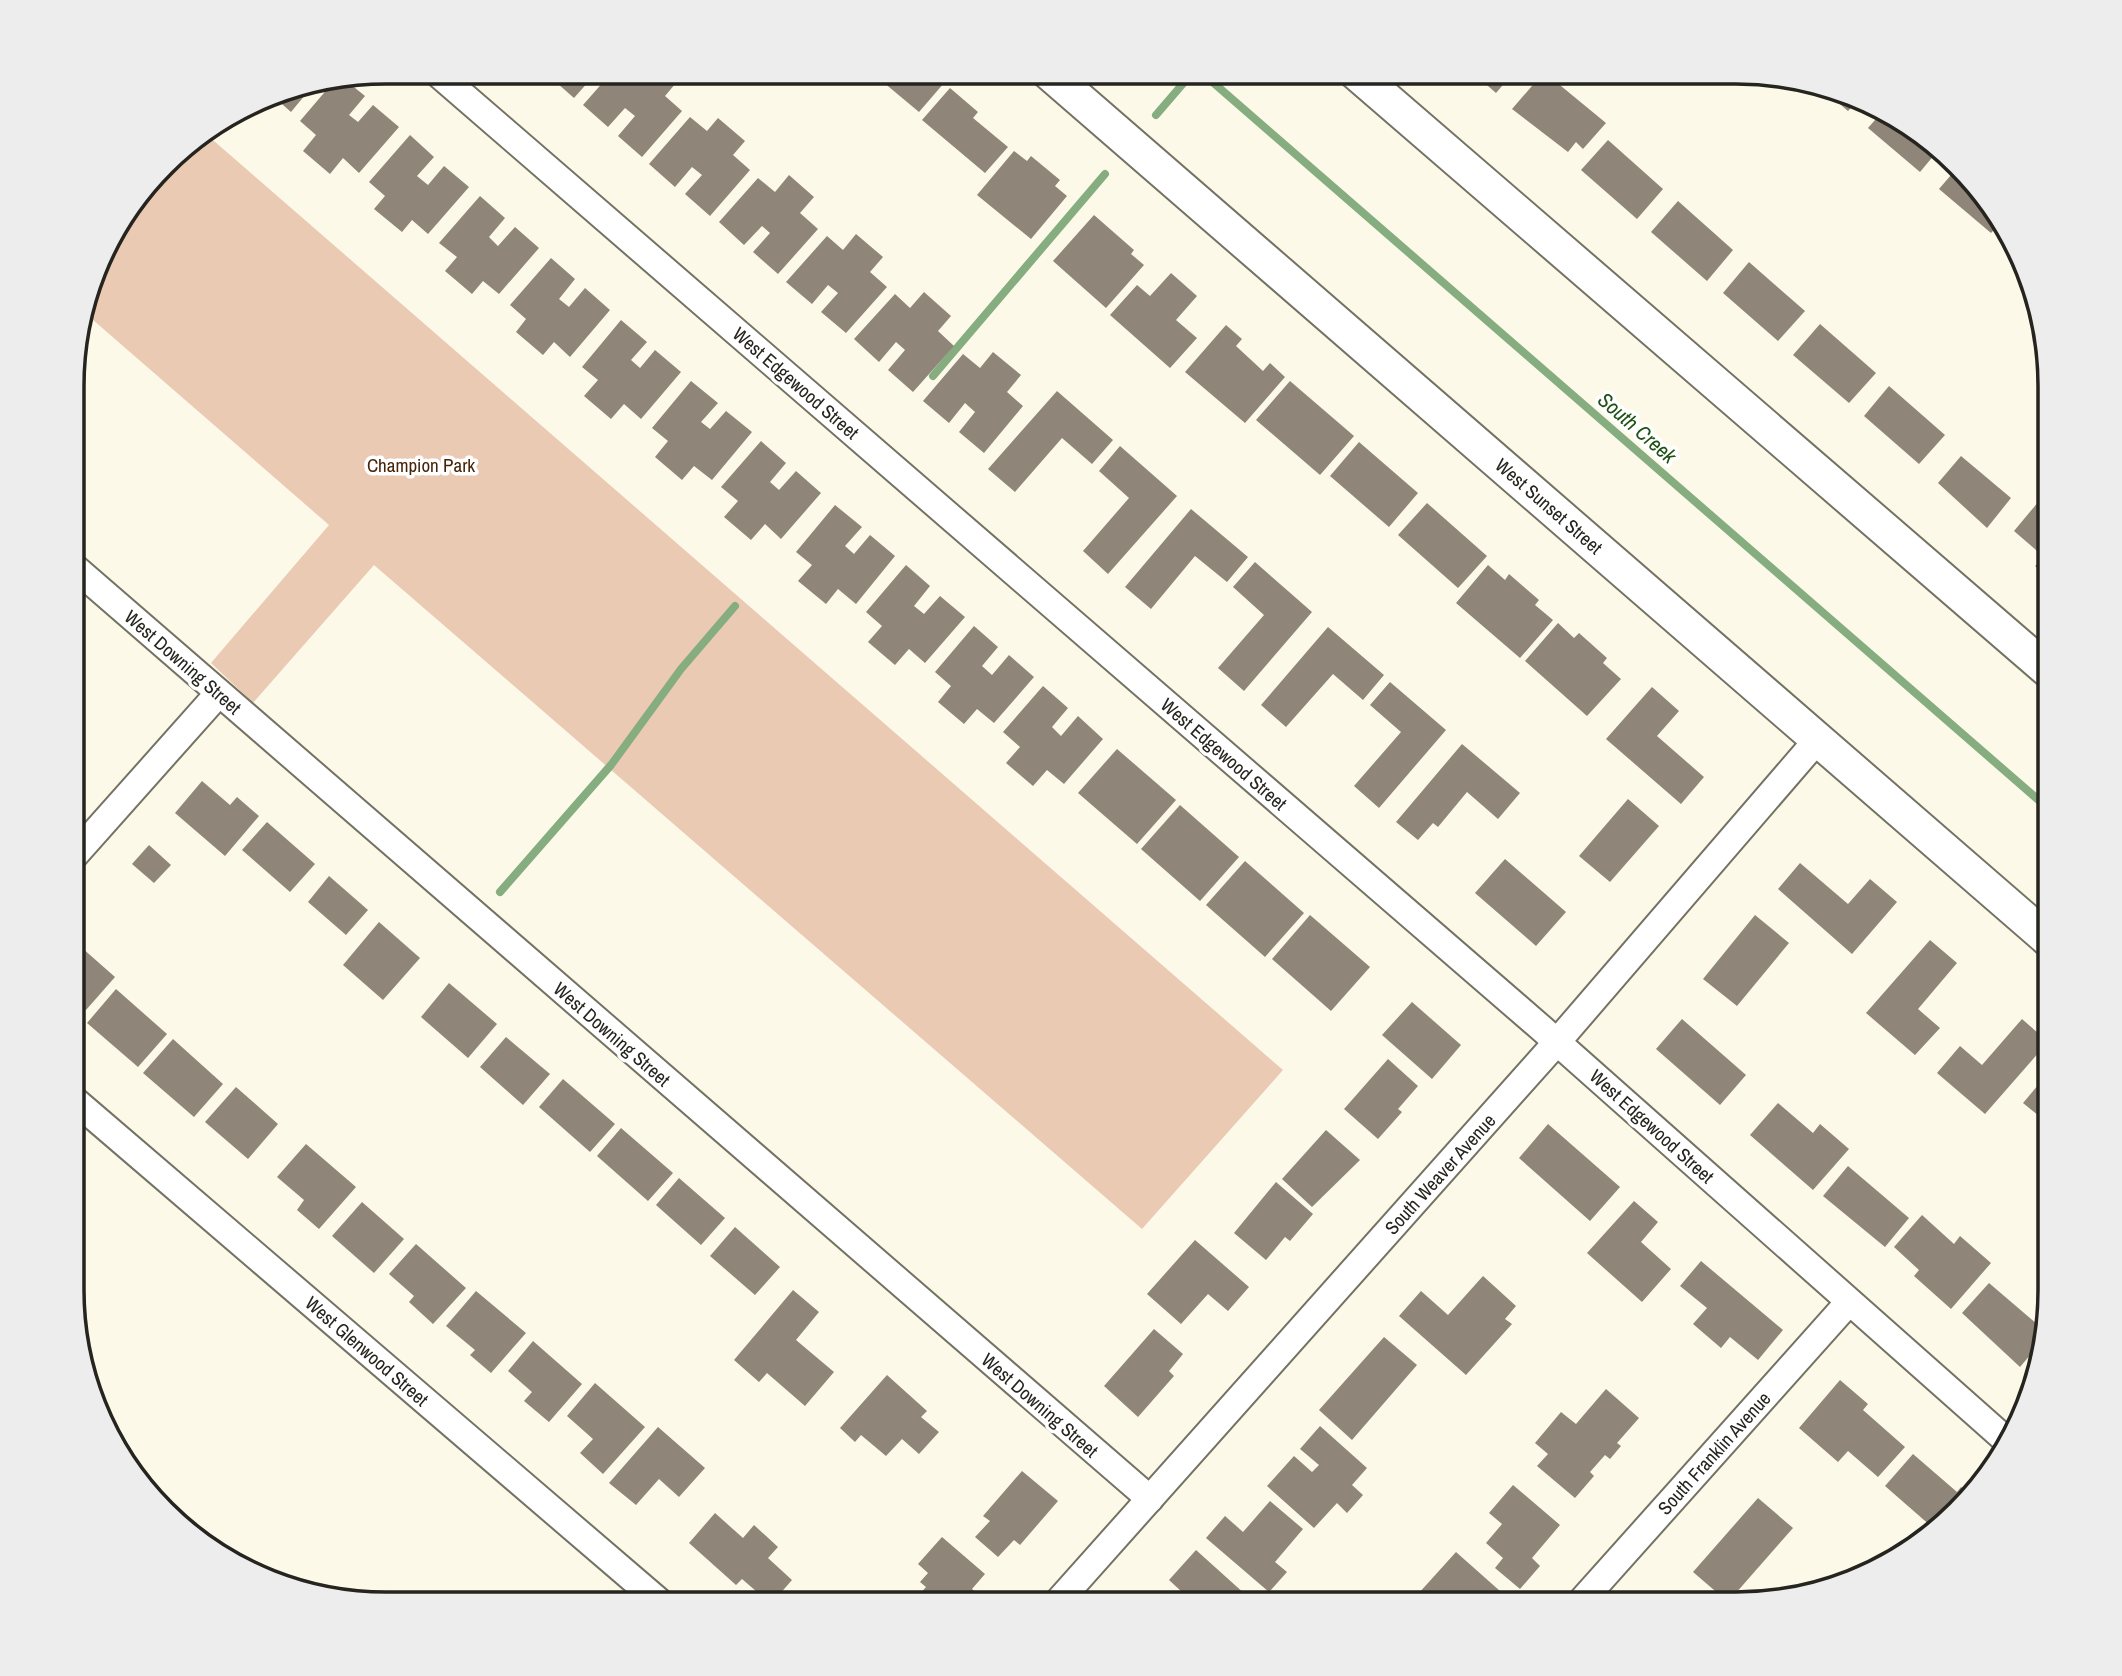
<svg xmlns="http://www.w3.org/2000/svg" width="2122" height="1676" viewBox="0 0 2122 1676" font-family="'Archivo Narrow',sans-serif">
  <rect width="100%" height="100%" fill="#fcf9e9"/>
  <path fill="#ebcab4" d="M 206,134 L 1283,1070 L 1142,1229 L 374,565 L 253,703 L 211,663 L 329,525 L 85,313 L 114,229 L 179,149 Z"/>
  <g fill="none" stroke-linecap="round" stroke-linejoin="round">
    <g stroke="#86ad7f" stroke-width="8">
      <path d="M 1201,72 L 2050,810"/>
      <path d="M 1156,115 L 1193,72"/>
      <path d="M 933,376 L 1105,174"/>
      <path d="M 500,892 L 611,765 L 681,669 L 735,606"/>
    </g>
  </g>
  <g fill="#8f8679">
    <path d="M 553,72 L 597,72 L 574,98 L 549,76 Z"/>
    <path d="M 612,72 L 664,72 L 676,83 L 665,96 L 682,111 L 642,157 L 618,136 L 635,116 L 625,108 L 608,127 L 583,105 Z"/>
    <path d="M 871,72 L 931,72 L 944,83 L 919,112 Z"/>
    <path d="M 1472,72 L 1514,72 L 1496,93 Z"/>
    <path d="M 1544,72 L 1606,123 L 1583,149 L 1576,142 L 1568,152 L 1512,109 Z"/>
    <path d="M 344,79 L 365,96 L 349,115 L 358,122 L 373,105 L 399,127 L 359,173 L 343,158 L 330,174 L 303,151 L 316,135 L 300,121 L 335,80 Z"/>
    <path d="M 315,83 L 291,112 L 274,97 L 260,113 L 253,107 L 284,89 Z"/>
    <path d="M 1820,87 L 1857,96 L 1860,98 L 1848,111 Z"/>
    <path d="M 950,88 L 978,112 L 973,118 L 1008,147 L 985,173 L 922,120 Z"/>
    <path d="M 1882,112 L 1940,148 L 1920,172 L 1868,128 Z"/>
    <path d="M 690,117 L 707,131 L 718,118 L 745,141 L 733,155 L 750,170 L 710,216 L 685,194 L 702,175 L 692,167 L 675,187 L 649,164 Z"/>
    <path d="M 410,135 L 434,157 L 417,176 L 428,185 L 444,166 L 469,187 L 428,234 L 412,220 L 402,232 L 374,209 L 385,196 L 369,182 Z"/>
    <path d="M 1608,140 L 1663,189 L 1637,219 L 1581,170 Z"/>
    <path d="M 1014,151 L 1027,161 L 1031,156 L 1060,180 L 1055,186 L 1067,196 L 1031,239 L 977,195 Z"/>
    <path d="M 1957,168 L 2000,223 L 1991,233 L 1939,189 Z"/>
    <path d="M 789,175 L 814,197 L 800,213 L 818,229 L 778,274 L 753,252 L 770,233 L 762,226 L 744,245 L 719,222 L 758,178 L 775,192 Z"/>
    <path d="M 480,196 L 505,218 L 489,237 L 498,246 L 515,227 L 539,248 L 499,294 L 483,281 L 472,294 L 445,271 L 457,257 L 439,243 Z"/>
    <path d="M 1678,201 L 1733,250 L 1707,281 L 1651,232 Z"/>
    <path d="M 1094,215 L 1134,250 L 1131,254 L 1144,265 L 1106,308 L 1053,261 Z"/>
    <path d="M 856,234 L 883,257 L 870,272 L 887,287 L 846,333 L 821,312 L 838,293 L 828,285 L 812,304 L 786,282 L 827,236 L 843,250 Z"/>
    <path d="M 2015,243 L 2018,247 L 2021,260 L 2010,250 Z"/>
    <path d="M 551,258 L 575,279 L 559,299 L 569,307 L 585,288 L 610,310 L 570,357 L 554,342 L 543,355 L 516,332 L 526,319 L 510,305 Z"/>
    <path d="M 1749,262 L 1805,311 L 1778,341 L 1723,293 Z"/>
    <path d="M 1171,273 L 1197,296 L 1176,320 L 1197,338 L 1170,368 L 1110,315 L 1137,285 L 1150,296 Z"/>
    <path d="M 924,292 L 951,316 L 938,331 L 954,346 L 913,392 L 888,370 L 905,350 L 896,342 L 879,362 L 854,339 L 895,294 L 910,308 Z"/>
    <path d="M 621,320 L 647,342 L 631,360 L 640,368 L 655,350 L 681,372 L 641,419 L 624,404 L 611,419 L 584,396 L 598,380 L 582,367 Z"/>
    <path d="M 1820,324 L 1876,373 L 1849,403 L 1793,355 Z"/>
    <path d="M 1226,325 L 1242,339 L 1236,346 L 1263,371 L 1270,363 L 1285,377 L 1245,423 L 1185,372 Z"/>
    <path d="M 993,352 L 1021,375 L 1007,392 L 1023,406 L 984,453 L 959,432 L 975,412 L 965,403 L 949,423 L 923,401 L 963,354 L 980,368 Z"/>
    <path d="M 691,381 L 718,403 L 701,422 L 710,429 L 726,411 L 752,432 L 712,480 L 694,466 L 682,480 L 655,457 L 668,441 L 652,428 Z"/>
    <path d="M 1290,381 L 1354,436 L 1320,475 L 1256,420 Z"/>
    <path d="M 1889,386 L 1945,435 L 1919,464 L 1864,416 Z"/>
    <path d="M 1057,391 L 1113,440 L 1092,464 L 1062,438 L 1015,492 L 988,469 Z"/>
    <path d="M 761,441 L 786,463 L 770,482 L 779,490 L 796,471 L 821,493 L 781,539 L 765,524 L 751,540 L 724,517 L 738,501 L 721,487 Z"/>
    <path d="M 1359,442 L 1418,493 L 1389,527 L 1330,476 Z"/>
    <path d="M 1120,446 L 1177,496 L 1108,574 L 1083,551 L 1129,498 L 1099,471 Z"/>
    <path d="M 1961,456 L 2011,498 L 1987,528 L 1938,483 Z"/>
    <path d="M 2039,501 L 2050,511 L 2050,579 L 2035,566 L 2044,557 L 2014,531 Z"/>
    <path d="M 1427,503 L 1487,556 L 1458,588 L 1398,535 Z"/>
    <path d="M 835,505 L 862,527 L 845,546 L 854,554 L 870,535 L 895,556 L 856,604 L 838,589 L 826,604 L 798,581 L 812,565 L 796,552 Z"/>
    <path d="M 1191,509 L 1248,557 L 1227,582 L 1195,556 L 1151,609 L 1125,587 Z"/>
    <path d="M 1255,562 L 1312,612 L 1244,691 L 1218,668 L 1264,615 L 1233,587 Z"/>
    <path d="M 906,565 L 930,586 L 914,606 L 924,614 L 940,596 L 965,617 L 925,663 L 909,649 L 895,665 L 868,642 L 882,626 L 866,612 Z"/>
    <path d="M 1488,565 L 1505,580 L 1509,574 L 1539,600 L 1535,605 L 1553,620 L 1520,658 L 1456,603 Z"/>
    <path d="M 1558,623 L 1574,638 L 1579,633 L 1607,658 L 1603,663 L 1621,679 L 1587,716 L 1525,661 Z"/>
    <path d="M 974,626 L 998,647 L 982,666 L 992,675 L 1009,655 L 1034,677 L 994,723 L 977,709 L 964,724 L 938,702 L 951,686 L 935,672 Z"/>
    <path d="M 1328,627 L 1384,675 L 1363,700 L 1333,674 L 1286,727 L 1261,705 Z"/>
    <path d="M 1390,682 L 1446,730 L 1379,808 L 1354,786 L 1401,732 L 1370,705 Z"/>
    <path d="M 1043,686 L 1068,708 L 1052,727 L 1061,736 L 1078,716 L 1103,739 L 1064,784 L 1047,770 L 1033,786 L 1006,763 L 1020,747 L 1003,732 Z"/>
    <path d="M 1652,687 L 1679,711 L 1657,736 L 1704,777 L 1681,804 L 1606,739 Z"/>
    <path d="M 1462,744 L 1520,793 L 1498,819 L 1467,792 L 1438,827 L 1433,823 L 1418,840 L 1396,822 Z"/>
    <path d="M 1117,749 L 1176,800 L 1137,844 L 1078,793 Z"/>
    <path d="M 202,781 L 230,805 L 237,797 L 259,816 L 225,856 L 175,813 Z"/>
    <path d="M 1628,799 L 1659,826 L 1610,882 L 1579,856 Z"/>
    <path d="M 1180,805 L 1239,857 L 1200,901 L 1141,849 Z"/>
    <path d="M 267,822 L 315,864 L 290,892 L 242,850 Z"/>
    <path d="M 149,845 L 171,865 L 154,883 L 132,864 Z"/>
    <path d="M 1505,859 L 1566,912 L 1536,946 L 1475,893 Z"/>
    <path d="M 1245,861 L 1304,913 L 1265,957 L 1206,905 Z"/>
    <path d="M 1800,863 L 1848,904 L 1870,879 L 1897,902 L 1852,954 L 1778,889 Z"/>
    <path d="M 329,876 L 368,910 L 346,935 L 308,902 Z"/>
    <path d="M 1310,915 L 1370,967 L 1331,1011 L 1272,959 Z"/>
    <path d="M 1755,915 L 1789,943 L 1737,1006 L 1703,979 Z"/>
    <path d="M 379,922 L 420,958 L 383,1000 L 343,965 Z"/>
    <path d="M 73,940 L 115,977 L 86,1010 L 73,998 Z"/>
    <path d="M 1930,940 L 1957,963 L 1918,1009 L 1940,1028 L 1915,1055 L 1866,1013 Z"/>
    <path d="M 449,983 L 497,1024 L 468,1058 L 421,1017 Z"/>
    <path d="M 116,989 L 167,1034 L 138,1067 L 87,1023 Z"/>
    <path d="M 1412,1002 L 1461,1045 L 1432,1079 L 1382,1035 Z"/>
    <path d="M 1682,1019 L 1746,1075 L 1720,1105 L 1656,1049 Z"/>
    <path d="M 2022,1019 L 2048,1042 L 1985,1114 L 1937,1073 L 1960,1046 L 1982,1065 Z"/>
    <path d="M 506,1037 L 550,1074 L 523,1105 L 480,1067 Z"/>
    <path d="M 173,1039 L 223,1084 L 194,1117 L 143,1073 Z"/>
    <path d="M 1388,1059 L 1418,1086 L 1398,1109 L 1402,1112 L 1378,1139 L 1344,1109 Z"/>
    <path d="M 2050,1071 L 2050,1125 L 2023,1103 Z"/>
    <path d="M 563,1079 L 615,1124 L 590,1152 L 539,1107 Z"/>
    <path d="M 236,1087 L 278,1124 L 248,1159 L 205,1122 Z"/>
    <path d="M 1778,1103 L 1813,1133 L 1820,1124 L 1849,1149 L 1813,1190 L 1750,1135 Z"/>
    <path d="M 1548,1124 L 1620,1187 L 1590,1221 L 1519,1158 Z"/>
    <path d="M 621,1128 L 673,1173 L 648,1201 L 597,1156 Z"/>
    <path d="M 1326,1130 L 1360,1160 L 1312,1207 L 1282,1179 Z"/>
    <path d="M 306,1144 L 356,1187 L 319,1229 L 297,1210 L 304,1200 L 277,1177 Z"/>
    <path d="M 1848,1166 L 1909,1218 L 1885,1247 L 1823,1196 Z"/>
    <path d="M 679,1178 L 725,1218 L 701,1245 L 656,1205 Z"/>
    <path d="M 1276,1182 L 1313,1214 L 1290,1241 L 1285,1237 L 1266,1260 L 1234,1233 Z"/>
    <path d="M 1634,1201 L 1658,1222 L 1641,1242 L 1671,1269 L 1642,1302 L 1587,1253 Z"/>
    <path d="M 362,1202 L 404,1239 L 374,1273 L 332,1236 Z"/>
    <path d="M 1922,1215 L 1954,1244 L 1960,1236 L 1991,1263 L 1951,1309 L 1914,1276 L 1919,1270 L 1894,1247 Z"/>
    <path d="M 735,1227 L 780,1267 L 755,1295 L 710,1256 Z"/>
    <path d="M 1195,1240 L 1249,1287 L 1228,1311 L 1208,1294 L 1181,1324 L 1147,1294 Z"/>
    <path d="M 416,1244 L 466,1288 L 433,1324 L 409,1302 L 414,1296 L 389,1274 Z"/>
    <path d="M 1701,1261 L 1783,1330 L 1758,1360 L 1730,1337 L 1721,1348 L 1693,1324 L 1707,1308 L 1680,1286 Z"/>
    <path d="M 1483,1276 L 1516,1306 L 1505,1319 L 1512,1324 L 1466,1375 L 1399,1316 L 1421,1291 L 1448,1315 Z"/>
    <path d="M 1989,1283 L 2045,1331 L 2043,1340 L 2020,1367 L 1962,1313 Z"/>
    <path d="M 793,1290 L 819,1312 L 796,1340 L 834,1372 L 805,1406 L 767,1373 L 759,1382 L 734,1360 Z"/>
    <path d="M 476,1291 L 526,1333 L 491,1373 L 470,1355 L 475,1350 L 446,1326 Z"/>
    <path d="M 1154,1329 L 1183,1354 L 1169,1371 L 1174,1376 L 1138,1417 L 1104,1386 Z"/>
    <path d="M 1384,1337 L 1417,1365 L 1352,1440 L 1319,1410 Z"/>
    <path d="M 533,1341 L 582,1384 L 549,1422 L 524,1401 L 532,1392 L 508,1371 Z"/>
    <path d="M 887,1375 L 927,1411 L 921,1417 L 939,1432 L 919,1454 L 902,1439 L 886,1456 L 861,1435 L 855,1442 L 840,1428 Z"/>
    <path d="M 1840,1380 L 1868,1404 L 1863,1410 L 1905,1447 L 1878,1477 L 1848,1451 L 1838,1462 L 1799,1428 Z"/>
    <path d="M 595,1383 L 645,1427 L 603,1474 L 580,1453 L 593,1439 L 567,1416 Z"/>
    <path d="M 1606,1389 L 1639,1418 L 1617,1443 L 1621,1446 L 1610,1459 L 1605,1455 L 1590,1472 L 1594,1476 L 1575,1498 L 1537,1466 L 1548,1454 L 1535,1443 L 1561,1412 L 1576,1424 Z"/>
    <path d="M 1320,1426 L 1367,1468 L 1352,1485 L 1363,1495 L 1347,1513 L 1337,1503 L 1314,1528 L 1267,1486 L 1294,1456 L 1312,1472 L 1319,1465 L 1300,1449 Z"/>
    <path d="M 658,1427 L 705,1468 L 679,1497 L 659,1479 L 636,1505 L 609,1483 Z"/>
    <path d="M 1913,1454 L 1957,1492 L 1961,1487 L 1973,1497 L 1932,1527 L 1885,1486 Z"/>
    <path d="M 1022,1471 L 1058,1501 L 1020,1545 L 1014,1540 L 998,1557 L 975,1537 L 990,1521 L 983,1516 Z"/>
    <path d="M 1513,1485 L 1560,1525 L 1532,1558 L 1540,1566 L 1520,1589 L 1495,1568 L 1503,1558 L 1486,1543 L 1502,1524 L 1489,1513 Z"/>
    <path d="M 1758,1498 L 1793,1528 L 1728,1602 L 1693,1572 Z"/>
    <path d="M 1270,1501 L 1303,1529 L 1275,1562 L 1287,1572 L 1269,1592 L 1206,1538 L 1225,1516 L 1243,1532 Z"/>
    <path d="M 715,1513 L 743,1538 L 754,1525 L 778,1547 L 768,1558 L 792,1580 L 771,1604 L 742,1579 L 736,1585 L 689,1543 Z"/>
    <path d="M 942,1537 L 985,1574 L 972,1589 L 979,1595 L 971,1604 L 911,1604 L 926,1587 L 920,1582 L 928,1573 L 918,1564 Z"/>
    <path d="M 1196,1550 L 1256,1604 L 1195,1604 L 1169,1580 Z"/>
    <path d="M 1456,1552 L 1509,1599 L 1505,1604 L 1409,1604 Z"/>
  </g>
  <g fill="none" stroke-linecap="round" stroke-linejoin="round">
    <g stroke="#747263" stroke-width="30">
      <g id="minor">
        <path d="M 436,72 L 1540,1027 L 2007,1441"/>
        <path d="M 74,567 L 1150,1499"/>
        <path d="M 73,857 L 219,693"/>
        <path d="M 73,1099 L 662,1604"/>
        <path d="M 1056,1604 L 1557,1042 L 1818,739"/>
        <path d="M 1579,1604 L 1849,1302"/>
      </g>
    </g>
    <g stroke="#747263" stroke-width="37">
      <g id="major">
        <path d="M 1048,72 L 2050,941"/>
        <path d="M 1355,72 L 2050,672"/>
      </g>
    </g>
    <use href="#minor" stroke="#fff" stroke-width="26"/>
    <use href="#major" stroke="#fff" stroke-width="33"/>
  </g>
  <g text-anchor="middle" stroke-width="7" stroke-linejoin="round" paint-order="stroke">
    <g font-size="19" fill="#25241e" stroke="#fff">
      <text transform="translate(796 383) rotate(41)" y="7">West Edgewood Street</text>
      <text transform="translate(1549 506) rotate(41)" y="7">West Sunset Street</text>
      <text transform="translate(183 662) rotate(41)" y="7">West Downing Street</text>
      <text transform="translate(1224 754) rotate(41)" y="7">West Edgewood Street</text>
      <text transform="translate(612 1034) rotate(41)" y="7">West Downing Street</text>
      <text transform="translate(1652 1126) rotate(42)" y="7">West Edgewood Street</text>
      <text transform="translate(1440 1174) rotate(-48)" y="7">South Weaver Avenue</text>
      <text transform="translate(367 1351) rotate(41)" y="7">West Glenwood Street</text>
      <text transform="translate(1040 1405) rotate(41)" y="7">West Downing Street</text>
      <text transform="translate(1714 1453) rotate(-48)" y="7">South Franklin Avenue</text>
    </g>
    <g font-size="19" fill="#462408" stroke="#fff">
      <text x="421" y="472">Champion Park</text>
    </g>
    <g font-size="21" font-style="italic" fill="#1e5214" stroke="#fff">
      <text transform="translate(1637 428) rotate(41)" y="7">South Creek</text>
    </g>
  </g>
  <path d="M0 0H2122V1676H0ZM386 84H1736A302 302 0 0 1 2038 386V1290A302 302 0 0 1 1736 1592H386A302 302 0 0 1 84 1290V386A302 302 0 0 1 386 84Z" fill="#eeeded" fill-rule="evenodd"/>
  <path fill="none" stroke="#25241e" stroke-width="3.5" d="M386 84H1736A302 302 0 0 1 2038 386V1290A302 302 0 0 1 1736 1592H386A302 302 0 0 1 84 1290V386A302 302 0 0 1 386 84Z"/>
</svg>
